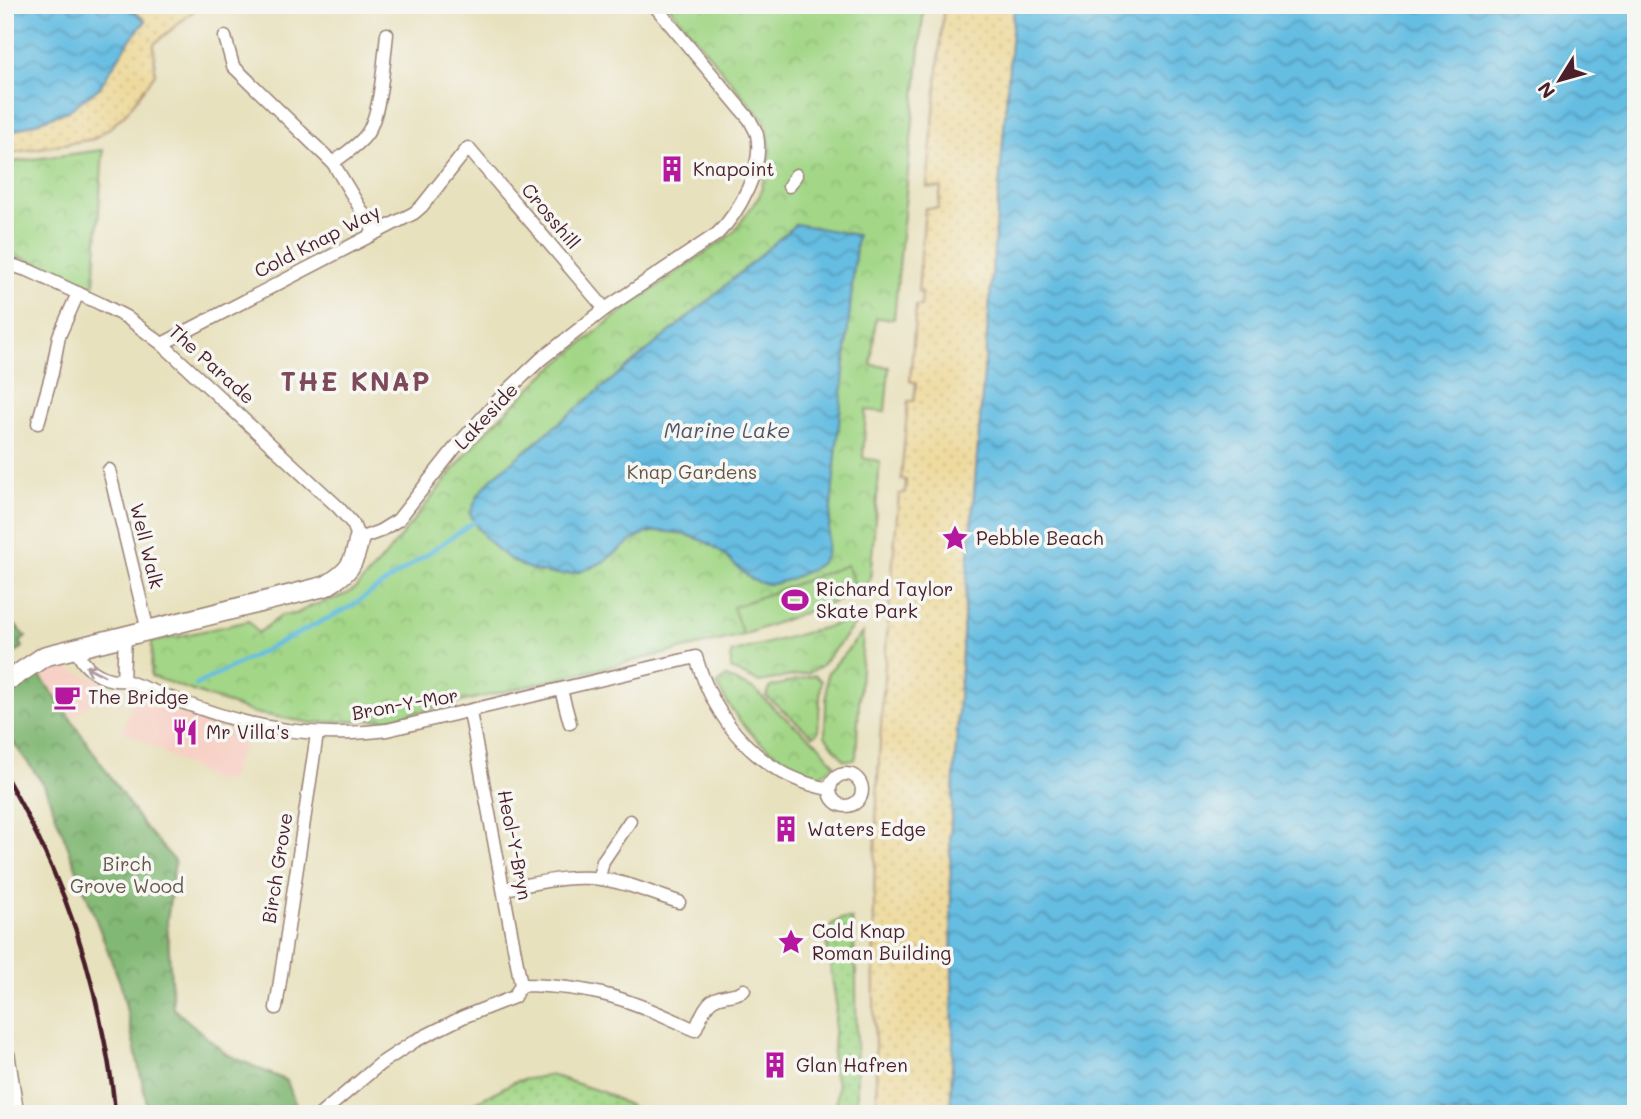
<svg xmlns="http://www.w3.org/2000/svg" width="1641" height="1119" viewBox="0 0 1641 1119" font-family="Mali,sans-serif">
  <defs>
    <pattern id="grass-dots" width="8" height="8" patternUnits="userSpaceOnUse" patternTransform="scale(1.75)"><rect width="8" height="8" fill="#a3d787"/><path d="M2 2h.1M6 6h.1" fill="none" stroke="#8eb875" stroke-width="1.8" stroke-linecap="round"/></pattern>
    <pattern id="forest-crowns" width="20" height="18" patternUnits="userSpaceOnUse" patternTransform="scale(1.75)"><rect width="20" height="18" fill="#82b874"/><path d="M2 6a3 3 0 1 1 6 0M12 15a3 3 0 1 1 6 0" fill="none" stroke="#6c955f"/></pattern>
    <pattern id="sand-dots" width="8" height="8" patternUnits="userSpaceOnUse" patternTransform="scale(1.75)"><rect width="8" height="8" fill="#eeda9e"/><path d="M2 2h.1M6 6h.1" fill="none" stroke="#cebb88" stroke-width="1.8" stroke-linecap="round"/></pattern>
    <pattern id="park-crowns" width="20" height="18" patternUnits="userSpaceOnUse" patternTransform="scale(1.75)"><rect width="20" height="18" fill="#a3d787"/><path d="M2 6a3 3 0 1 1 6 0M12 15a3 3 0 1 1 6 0" fill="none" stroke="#8eb875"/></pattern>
    <pattern id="water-waves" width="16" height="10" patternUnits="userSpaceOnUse" patternTransform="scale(1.75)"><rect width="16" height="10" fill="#65bde2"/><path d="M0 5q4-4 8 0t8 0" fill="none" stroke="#5599b7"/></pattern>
  </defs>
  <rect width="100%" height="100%" fill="#f6f6f2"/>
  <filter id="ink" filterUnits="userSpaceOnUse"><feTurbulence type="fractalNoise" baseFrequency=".0143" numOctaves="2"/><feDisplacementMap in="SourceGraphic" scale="14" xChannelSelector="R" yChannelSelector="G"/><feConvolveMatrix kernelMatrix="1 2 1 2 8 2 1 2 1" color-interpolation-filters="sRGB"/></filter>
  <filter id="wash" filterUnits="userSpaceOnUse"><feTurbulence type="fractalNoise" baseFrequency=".00686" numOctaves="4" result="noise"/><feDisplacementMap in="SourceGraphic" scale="28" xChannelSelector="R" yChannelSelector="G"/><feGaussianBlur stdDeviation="1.57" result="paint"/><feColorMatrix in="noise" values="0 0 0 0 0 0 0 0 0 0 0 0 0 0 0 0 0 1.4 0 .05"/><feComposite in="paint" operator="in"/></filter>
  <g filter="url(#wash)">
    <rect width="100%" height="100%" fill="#e8e1bd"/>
    <g fill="#f7d1c6">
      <path d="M 58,667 L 66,668 L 101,681 L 104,685 L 103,695 L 73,717 L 40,673 Z"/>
      <path d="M 134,697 L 246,738 L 230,780 L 217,782 L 123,730 Z"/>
    </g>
    <g fill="url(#grass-dots)" stroke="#767b59" stroke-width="2">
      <path d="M 841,919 L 852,919 L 856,972 L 857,1114 L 835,1114 L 838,1085 L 832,1067 L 836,1003 L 826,938 L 832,924 Z"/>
      <path d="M 551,1075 L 605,1093 L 645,1114 L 453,1114 L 516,1081 Z"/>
    </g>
    <g fill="url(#forest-crowns)" stroke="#666c50" stroke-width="2">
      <path d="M 5,614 L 26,637 L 20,642 L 23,647 L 5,661 Z"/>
      <path d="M 37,672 L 64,709 L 143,825 L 175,861 L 167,921 L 173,1008 L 226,1054 L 287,1081 L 299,1114 L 149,1114 L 121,985 L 44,785 L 5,731 L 5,690 Z"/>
    </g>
    <g fill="url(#sand-dots)" stroke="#9c7c64" stroke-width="2">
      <path d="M 122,5 L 196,5 L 197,8 L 154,44 L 155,74 L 127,112 L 112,126 L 94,139 L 9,153 L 5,157 L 5,123 Z"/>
      <path d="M 944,5 L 1055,5 L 972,1114 L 878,1114 C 866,907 880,700 899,494 L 905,493 L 906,480 L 901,479 L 908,401 L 914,401 L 916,383 L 910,381 L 916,306 L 921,306 L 922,293 L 918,292 L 925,208 L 938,208 L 941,188 L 927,187 Z"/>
    </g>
    <g fill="url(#park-crowns)" stroke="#767b59" stroke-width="2">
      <path d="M 668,5 L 924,5 L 894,319 L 876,318 L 871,365 L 889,367 L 885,412 L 866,410 L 863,458 L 880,461 L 870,580 L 858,593 L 743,635 L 388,719 L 312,723 L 254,713 L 151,676 L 152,642 L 249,621 L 258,633 L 282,615 L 296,614 L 311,606 L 347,594 L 357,587 L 381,561 L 480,437 L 544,375 L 613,318 L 733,233 L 760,195 L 762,187 L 770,150 L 767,125 Z"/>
      <path d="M 103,150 L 94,286 L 5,251 L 5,163 Z"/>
      <path d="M 845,622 L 850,625 L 855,624 L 821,666 L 809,673 L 759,682 L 731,669 L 731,653 Z"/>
      <path d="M 863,632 L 856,757 L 854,760 L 844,760 L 825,736 L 827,674 Z"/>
      <path d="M 815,675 L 821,681 L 818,732 L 813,736 L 766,696 L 770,687 Z"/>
      <path d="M 726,677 L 755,690 L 777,711 L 819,745 L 835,765 L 819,776 C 769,756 742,732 717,685 Z"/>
    </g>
    <path fill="#a3d787" stroke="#767b59" stroke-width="2" d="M 847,565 L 858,593 L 743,635 L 733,607 Z"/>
    <g fill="url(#water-waves)" stroke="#586e86" stroke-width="2">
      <path d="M 5,5 L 126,5 L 146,21 L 132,37 L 99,88 L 68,111 L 5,134 Z"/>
      <path d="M 1014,5 L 1636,5 L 1636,1114 L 950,1114 L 953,1041 L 950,838 L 965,602 Z"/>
      <path d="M 796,224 L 857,235 L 827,550 C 825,562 817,567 806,572 C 795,577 778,585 766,584 C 745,582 731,557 714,547 C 701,538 685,534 669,532 C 637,527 624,551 599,564 C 549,591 493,561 470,514 L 478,495 L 492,478 L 710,299 Z"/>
    </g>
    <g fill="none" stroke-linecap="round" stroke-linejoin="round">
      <path stroke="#65bde2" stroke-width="4.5" d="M 196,685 L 350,607 L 474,522"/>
    </g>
  </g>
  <g filter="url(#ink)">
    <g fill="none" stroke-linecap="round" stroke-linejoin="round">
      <g stroke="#998074" stroke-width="15">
        <g id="street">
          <path d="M 225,37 L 233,66 L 333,163 L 375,233"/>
          <path d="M 333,163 C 344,154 358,146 366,135 C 381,115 384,59 387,34"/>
          <path d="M 789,186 L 796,175"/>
          <path d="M 5,263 L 30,271 L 101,304 L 126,317 L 162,344 L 338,507 L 353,524 L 359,539 L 380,531 L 398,520 L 454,449 L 503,395 L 541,359 L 605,309 L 717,234 C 739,213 764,167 757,135 C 756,130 752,125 750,120 L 654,5"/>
          <path d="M 162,344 L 414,213 L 422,206 L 468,148 L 605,309"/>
          <path d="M 38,423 L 52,373 L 59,336 L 78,293"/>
          <path d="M 109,470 L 148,631"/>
          <path d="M 77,649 C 81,667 103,682 123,680 C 162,694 201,711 241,721 C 289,734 339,736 387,730 L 696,657 C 715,722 760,776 829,789"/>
          <path d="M 123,680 L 125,636"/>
          <path d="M 561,690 L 570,723"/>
          <path d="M 470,712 L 521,985"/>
          <circle cx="846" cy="790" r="16"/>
          <path d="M 599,878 L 603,861 L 630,821"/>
          <path d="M 504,889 C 534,884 570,874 601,879 C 627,882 653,894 679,902"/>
          <path d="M 276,1008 L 317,734"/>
          <path d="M 321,1114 L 380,1064 L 415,1041 L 463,1017 L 514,997 L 521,985 C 593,986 631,999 695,1030 C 700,1020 705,1002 717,998 C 726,994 735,996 744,990"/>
        </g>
      </g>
      <g stroke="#998074" stroke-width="22">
        <g id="secondary">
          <path d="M 12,678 L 45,656 L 326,586 C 349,572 354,565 359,539"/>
          <path d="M 5,1056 L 14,1114"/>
        </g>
      </g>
      <use href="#street" stroke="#fff" stroke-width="12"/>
      <use href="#secondary" stroke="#fff" stroke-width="19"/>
      <path stroke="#4a1f2b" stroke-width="4.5" d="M 5,775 C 52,857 84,937 102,1029 C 108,1057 113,1085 115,1114"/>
    </g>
    <defs><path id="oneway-shaft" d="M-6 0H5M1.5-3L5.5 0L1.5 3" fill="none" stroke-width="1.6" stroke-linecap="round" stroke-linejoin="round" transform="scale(1.75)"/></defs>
    <use stroke="#ae9aa0" href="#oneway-shaft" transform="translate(95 671) rotate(-153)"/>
  </g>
  <defs>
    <g id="building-bare" transform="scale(2.1)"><path d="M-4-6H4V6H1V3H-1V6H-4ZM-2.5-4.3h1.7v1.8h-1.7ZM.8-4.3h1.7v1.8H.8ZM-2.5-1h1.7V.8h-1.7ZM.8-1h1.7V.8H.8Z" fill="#b5179e" stroke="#f6f6f2" stroke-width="2.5" paint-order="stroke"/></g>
    <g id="sight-bare" transform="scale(2.1)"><path d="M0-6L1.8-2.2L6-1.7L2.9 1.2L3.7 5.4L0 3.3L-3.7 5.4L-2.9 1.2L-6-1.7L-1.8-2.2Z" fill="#b5179e" stroke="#f6f6f2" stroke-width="2.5" paint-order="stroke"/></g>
    <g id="stadium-bare" transform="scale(2.1)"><path d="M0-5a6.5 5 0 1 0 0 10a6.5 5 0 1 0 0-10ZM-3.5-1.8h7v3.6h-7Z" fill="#b5179e" stroke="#f6f6f2" stroke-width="2.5" paint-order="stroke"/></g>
    <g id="cafe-bare" transform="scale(2.1)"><path d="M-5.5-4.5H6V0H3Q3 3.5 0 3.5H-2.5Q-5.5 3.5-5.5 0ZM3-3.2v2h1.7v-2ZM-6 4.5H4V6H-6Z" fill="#b5179e" stroke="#f6f6f2" stroke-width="2.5" paint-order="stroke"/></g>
    <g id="restaurant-bare" transform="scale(2.1)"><path d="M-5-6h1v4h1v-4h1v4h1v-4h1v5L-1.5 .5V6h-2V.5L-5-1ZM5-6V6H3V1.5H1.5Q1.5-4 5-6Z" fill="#b5179e" stroke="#f6f6f2" stroke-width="2.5" paint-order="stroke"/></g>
  </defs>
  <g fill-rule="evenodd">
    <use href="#building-bare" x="672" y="169"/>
    <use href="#sight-bare" x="955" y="538"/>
    <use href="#stadium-bare" x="795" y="600"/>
    <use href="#cafe-bare" x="67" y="697"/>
    <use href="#restaurant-bare" x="185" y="732"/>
    <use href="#building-bare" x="786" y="829"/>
    <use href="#sight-bare" x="791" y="942"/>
    <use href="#building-bare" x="775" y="1065"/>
  </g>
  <g text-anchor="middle" stroke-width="7" stroke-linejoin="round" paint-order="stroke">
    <g font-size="19" fill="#4a1f2b" stroke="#f6f6f2" text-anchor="start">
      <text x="693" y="176">Knapoint</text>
      <text x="976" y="545">Pebble Beach</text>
      <text x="816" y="596">Richard Taylor<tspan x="816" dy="22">Skate Park</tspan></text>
      <text x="88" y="704">The Bridge</text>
      <text x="206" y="739">Mr Villa's</text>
      <text x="807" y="836">Waters Edge</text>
      <text x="812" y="938">Cold Knap<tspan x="812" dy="22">Roman Building</tspan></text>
      <text x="796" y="1072">Glan Hafren</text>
    </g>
    <g font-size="19" fill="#4a1f2b" stroke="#f6f6f2">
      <text transform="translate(551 216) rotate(50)" y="7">Crosshill</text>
      <text transform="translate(317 241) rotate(-27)" y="7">Cold Knap Way</text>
      <text transform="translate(212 364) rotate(42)" y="7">The Parade</text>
      <text transform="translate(486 416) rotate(-47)" y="7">Lakeside</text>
      <text transform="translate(147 546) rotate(76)" y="7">Well Walk</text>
      <text transform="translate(405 704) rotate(-10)" y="7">Bron-Y-Mor</text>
      <text transform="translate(515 845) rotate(79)" y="7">Heol-Y-Bryn</text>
      <text transform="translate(277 868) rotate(-81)" y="7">Birch Grove</text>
    </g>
    <g font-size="19" fill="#655647" stroke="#f6f6f2">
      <text x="692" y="479">Knap Gardens</text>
      <text x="127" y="871">Birch<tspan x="127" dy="22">Grove Wood</tspan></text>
    </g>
    <g font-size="21" font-style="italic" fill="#53566b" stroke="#f6f6f2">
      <text x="727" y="438">Marine Lake</text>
    </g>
    <g font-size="26" font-weight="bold" letter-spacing="2" fill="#7e4958" stroke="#f6f6f2">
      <text x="356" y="391">THE KNAP</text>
    </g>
  </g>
  <rect width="1641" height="1119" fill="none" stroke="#f6f6f2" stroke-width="28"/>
  <g transform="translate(1560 80) rotate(233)" stroke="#f6f6f2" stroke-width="5" paint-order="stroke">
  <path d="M0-5L12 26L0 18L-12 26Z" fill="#4a1f2b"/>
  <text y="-10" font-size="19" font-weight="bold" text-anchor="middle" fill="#4a1f2b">N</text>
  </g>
</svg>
